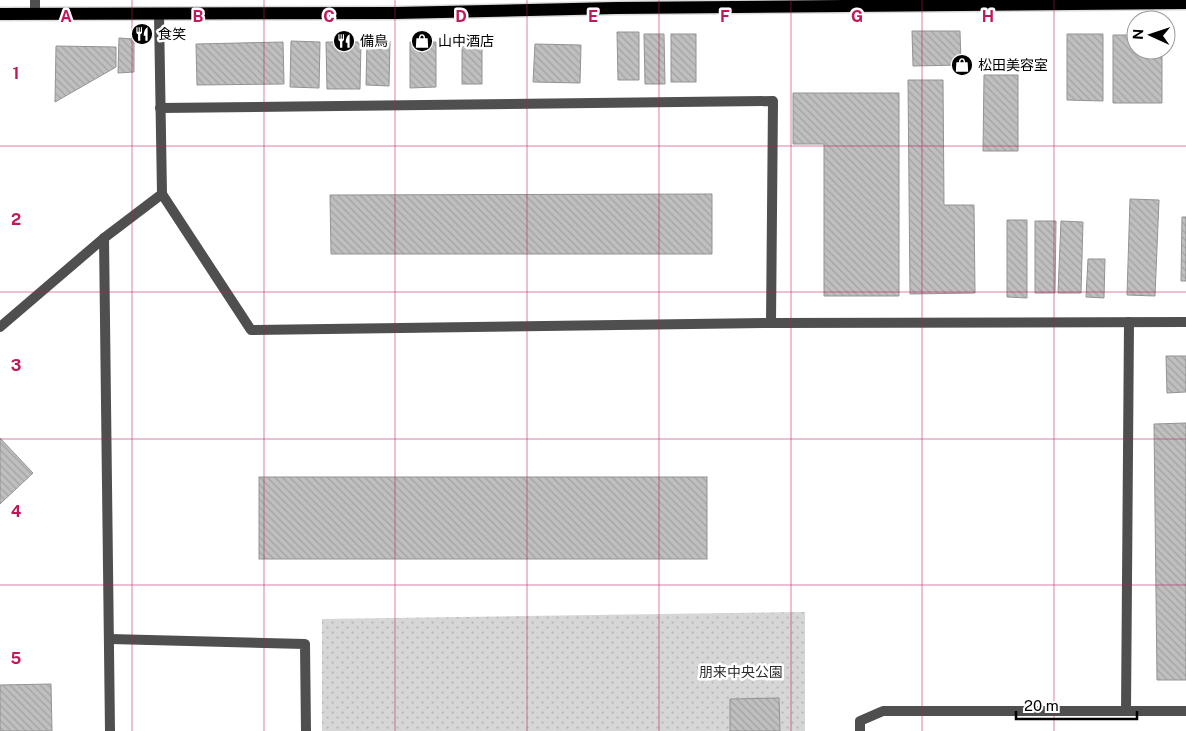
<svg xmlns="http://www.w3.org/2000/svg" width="1186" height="731" viewBox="0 0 1186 731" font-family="'Public Sans','Noto Sans JP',sans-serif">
  <defs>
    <pattern id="park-dots" width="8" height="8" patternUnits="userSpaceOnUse" patternTransform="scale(1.25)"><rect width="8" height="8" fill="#d6d6d6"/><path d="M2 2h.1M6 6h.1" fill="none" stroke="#b6b6b6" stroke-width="1.8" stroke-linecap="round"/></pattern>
    <pattern id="building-back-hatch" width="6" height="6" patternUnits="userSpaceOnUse" patternTransform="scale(1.25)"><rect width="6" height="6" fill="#bfbfbf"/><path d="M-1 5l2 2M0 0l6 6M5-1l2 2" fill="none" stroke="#a2a2a2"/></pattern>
  </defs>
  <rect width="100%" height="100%" fill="#fff"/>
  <path fill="url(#park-dots)" d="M 805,612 L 805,731 L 322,731 L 322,619 Z"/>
  <g fill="url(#building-back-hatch)" stroke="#939393">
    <path d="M 912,31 L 960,31 L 961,65 L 913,66 Z"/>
    <path d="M 617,32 L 639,32 L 639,80 L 618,80 Z"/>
    <path d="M 644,34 L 664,34 L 665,84 L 645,84 Z"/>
    <rect x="671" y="34" width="25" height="48"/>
    <path d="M 1067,34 L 1103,34 L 1103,101 L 1067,100 Z"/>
    <path d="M 1113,35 L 1136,35 L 1136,50 L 1162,50 L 1162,103 L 1113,103 Z"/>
    <path d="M 119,38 L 134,39 L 134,72 L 118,73 Z"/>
    <rect x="462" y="40" width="20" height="44"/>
    <path d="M 291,41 L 320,42 L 319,88 L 290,87 Z"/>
    <path d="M 367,41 L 390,41 L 389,86 L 366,85 Z"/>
    <path d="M 283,42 L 284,84 L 197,85 L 196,44 Z"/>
    <path d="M 326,42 L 361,42 L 360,89 L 327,89 Z"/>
    <path d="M 410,42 L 436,42 L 436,87 L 410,88 Z"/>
    <path d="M 535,44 L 581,45 L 580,83 L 533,82 Z"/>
    <path d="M 56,46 L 116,47 L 116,67 L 55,102 Z"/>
    <path d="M 984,75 L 1018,75 L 1018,151 L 983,151 Z"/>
    <path d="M 908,80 L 943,80 L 944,205 L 974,205 L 975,293 L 910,294 Z"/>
    <path d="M 793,93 L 899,93 L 899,296 L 824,296 L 824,144 L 793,144 Z"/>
    <path d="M 712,194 L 712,254 L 331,254 L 330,195 Z"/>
    <path d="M 1130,199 L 1159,200 L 1155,296 L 1127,295 Z"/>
    <path d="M 1182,217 L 1186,217 L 1186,281 L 1181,281 Z"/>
    <path d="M 1007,220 L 1027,220 L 1027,298 L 1007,297 Z"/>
    <path d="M 1035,221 L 1056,221 L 1055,293 L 1035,293 Z"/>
    <path d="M 1061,221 L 1083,222 L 1081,293 L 1058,293 Z"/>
    <path d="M 1088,259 L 1105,259 L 1104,298 L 1086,297 Z"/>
    <path d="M 1166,356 L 1186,356 L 1186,392 L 1167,393 Z"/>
    <path d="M 1186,423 L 1186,680 L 1157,680 L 1154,424 Z"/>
    <path d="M 0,438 L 33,473 L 0,504 Z"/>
    <rect x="259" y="477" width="448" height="82"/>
    <path d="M 51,684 L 52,731 L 0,731 L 0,685 Z"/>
    <path d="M 779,698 L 780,731 L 730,731 L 730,699 Z"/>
  </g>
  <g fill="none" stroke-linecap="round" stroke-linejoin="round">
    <g stroke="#dbdbdb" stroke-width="15">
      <path id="primary" d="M 0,14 L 396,13 L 616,8 L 1186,3"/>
    </g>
    <g stroke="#4f4f4f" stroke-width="10">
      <path d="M 35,14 L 35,0"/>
      <path d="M 160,108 L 773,101 L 771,323"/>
      <path d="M 162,194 L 251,330 L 771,323 L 1186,322"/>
      <path d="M 104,238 L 110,731"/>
      <path d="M 0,327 L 104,238 L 162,194 L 159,15"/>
      <path d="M 110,639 L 305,644 L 306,731"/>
      <path d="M 1126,711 L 1129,322"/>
      <path d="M 860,731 L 860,721 L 883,711 L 1186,711"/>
    </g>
    <use href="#primary" stroke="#000" stroke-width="12"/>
  </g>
  <path fill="none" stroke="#c2185b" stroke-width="1" stroke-opacity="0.55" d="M 132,0 L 132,731M 264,0 L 264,731M 395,0 L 395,731M 527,0 L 527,731M 659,0 L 659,731M 791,0 L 791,731M 922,0 L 922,731M 1054,0 L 1054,731M 0,146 L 1186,146M 0,292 L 1186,292M 0,439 L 1186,439M 0,585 L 1186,585"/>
  <defs>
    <g id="restaurant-disc" transform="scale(1.125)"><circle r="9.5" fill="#000" stroke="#fff"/><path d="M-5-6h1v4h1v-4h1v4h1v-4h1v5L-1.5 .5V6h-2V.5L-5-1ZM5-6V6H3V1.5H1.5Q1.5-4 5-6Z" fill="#fff"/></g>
    <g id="shop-disc" transform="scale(1.125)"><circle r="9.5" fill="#000" stroke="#fff"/><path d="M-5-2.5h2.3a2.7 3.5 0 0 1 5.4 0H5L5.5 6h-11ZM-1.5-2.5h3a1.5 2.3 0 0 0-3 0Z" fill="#fff"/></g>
  </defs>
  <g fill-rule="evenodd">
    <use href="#restaurant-disc" x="142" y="34"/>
    <use href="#restaurant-disc" x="344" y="41"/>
    <use href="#shop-disc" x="422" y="41"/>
    <use href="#shop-disc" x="962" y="65"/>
  </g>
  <g text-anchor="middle" stroke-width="5" stroke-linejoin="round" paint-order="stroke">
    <g font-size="14" fill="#000" stroke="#fff" text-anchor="start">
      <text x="158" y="39">食笑</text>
      <text x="360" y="46">備鳥</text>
      <text x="438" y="46">山中酒店</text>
      <text x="978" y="70">松田美容室</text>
    </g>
    <g font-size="14" fill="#2d2d2d" stroke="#fff">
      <text x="741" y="677">朋来中央公園</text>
    </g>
  </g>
  <g font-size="16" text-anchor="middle" font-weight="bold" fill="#c2185b" stroke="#fff" stroke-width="5" stroke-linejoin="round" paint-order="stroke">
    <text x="66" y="22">A</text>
    <text x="198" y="22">B</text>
    <text x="329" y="22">C</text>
    <text x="461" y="22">D</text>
    <text x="593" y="22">E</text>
    <text x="725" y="22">F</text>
    <text x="857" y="22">G</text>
    <text x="988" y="22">H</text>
    <text x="16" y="79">1</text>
    <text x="16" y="225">2</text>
    <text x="16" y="371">3</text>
    <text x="16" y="517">4</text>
    <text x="16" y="664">5</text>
  </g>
  <g transform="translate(1151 35) rotate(273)"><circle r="24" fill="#ffffff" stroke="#999999"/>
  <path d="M0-4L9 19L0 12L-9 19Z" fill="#000000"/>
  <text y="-8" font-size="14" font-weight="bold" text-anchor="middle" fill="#000000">N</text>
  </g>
  <path d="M1016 711v8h121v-8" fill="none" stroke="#000000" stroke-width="2.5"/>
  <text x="1024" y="711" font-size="15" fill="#000000" stroke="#ffffff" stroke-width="4" paint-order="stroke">20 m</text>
</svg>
